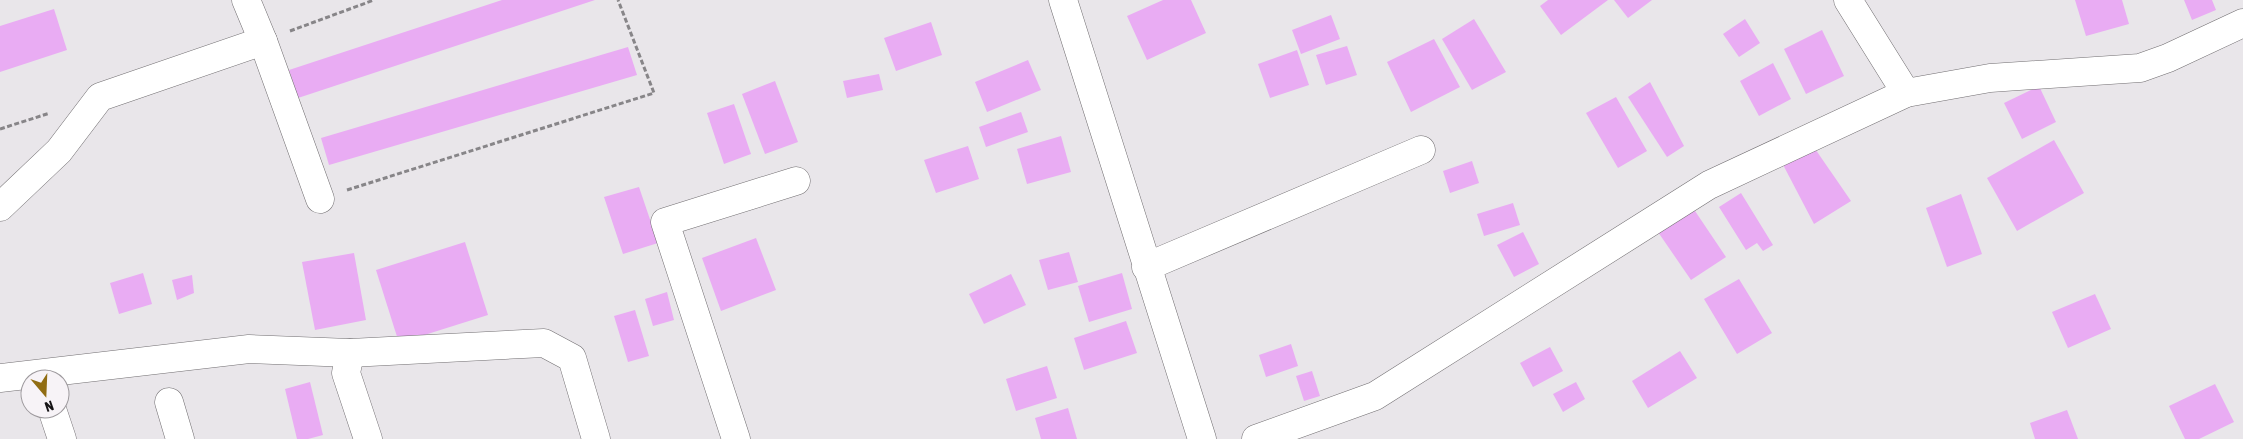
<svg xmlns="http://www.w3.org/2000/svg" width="2243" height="439" viewBox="0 0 2243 439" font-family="'Asap Condensed',sans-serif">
  <rect width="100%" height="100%" fill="#e9e6ea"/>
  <g fill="#e9acf3">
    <path d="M 502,0 L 595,0 L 298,98 L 289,70 Z"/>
    <path d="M 1163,0 L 1191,0 L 1206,33 L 1147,60 L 1127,16 Z"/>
    <path d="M 1548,0 L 1608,0 L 1561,35 L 1540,6 Z"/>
    <path d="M 1614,0 L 1652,0 L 1628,18 Z"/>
    <path d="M 2075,0 L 2122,0 L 2129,24 L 2086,36 Z"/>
    <path d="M 2184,0 L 2212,0 L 2216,10 L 2192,20 Z"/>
    <path d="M 54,9 L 67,50 L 0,72 L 0,26 Z"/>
    <path d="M 1331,15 L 1340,39 L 1301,54 L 1292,30 Z"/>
    <path d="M 1474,19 L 1506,72 L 1472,90 L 1442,39 Z"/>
    <path d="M 1745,19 L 1760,43 L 1739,57 L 1723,34 Z"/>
    <path d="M 931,22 L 942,55 L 896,71 L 884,38 Z"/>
    <path d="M 1822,30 L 1844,76 L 1806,94 L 1784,49 Z"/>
    <path d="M 1434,39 L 1460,87 L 1411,112 L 1387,62 Z"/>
    <path d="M 1347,46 L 1357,75 L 1326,85 L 1316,55 Z"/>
    <path d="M 628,47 L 637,75 L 329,165 L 321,138 Z"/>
    <path d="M 1297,50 L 1309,85 L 1270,98 L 1258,64 Z"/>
    <path d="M 1028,60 L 1041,90 L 987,112 L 975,82 Z"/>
    <path d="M 1773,63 L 1791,99 L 1759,116 L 1740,81 Z"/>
    <path d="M 879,74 L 883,90 L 847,98 L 843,81 Z"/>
    <path d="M 775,81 L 798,142 L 765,154 L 742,94 Z"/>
    <path d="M 1650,82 L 1684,146 L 1667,157 L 1628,97 Z"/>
    <path d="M 2039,86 L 2056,122 L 2022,139 L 2004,103 Z"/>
    <path d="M 1616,97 L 1647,151 L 1618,168 L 1586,113 Z"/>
    <path d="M 734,104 L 751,154 L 724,164 L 707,113 Z"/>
    <path d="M 1021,112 L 1028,132 L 986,147 L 979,127 Z"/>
    <path d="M 1061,136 L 1071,172 L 1027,184 L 1017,149 Z"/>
    <path d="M 1809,140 L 1851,201 L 1814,224 L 1779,157 Z"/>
    <path d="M 2054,140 L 2084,193 L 2017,231 L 1987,178 Z"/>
    <path d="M 968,146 L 979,179 L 936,193 L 924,160 Z"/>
    <path d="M 1472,161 L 1479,183 L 1450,193 L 1443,171 Z"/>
    <path d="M 639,187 L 658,243 L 623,254 L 604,197 Z"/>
    <path d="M 1741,193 L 1773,245 L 1763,251 L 1757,243 L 1746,250 L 1719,207 Z"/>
    <path d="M 1961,194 L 1982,254 L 1947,267 L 1926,208 Z"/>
    <path d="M 1513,203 L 1520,225 L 1484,236 L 1477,214 Z"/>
    <path d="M 1693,208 L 1726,257 L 1691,280 L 1658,232 Z"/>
    <path d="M 1523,232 L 1539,264 L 1514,277 L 1497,245 Z"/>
    <path d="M 756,238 L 776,290 L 721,311 L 702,258 Z"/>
    <path d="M 465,242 L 488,315 L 399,343 L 376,270 Z"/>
    <path d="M 1069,252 L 1078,282 L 1048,290 L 1039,260 Z"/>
    <path d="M 354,253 L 366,320 L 315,330 L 302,262 Z"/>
    <path d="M 143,273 L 152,304 L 119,314 L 110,283 Z"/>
    <path d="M 1122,273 L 1132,309 L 1089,322 L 1078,286 Z"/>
    <path d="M 1011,274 L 1026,305 L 984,324 L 969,294 Z"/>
    <path d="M 192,275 L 194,293 L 177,300 L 172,280 Z"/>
    <path d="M 1739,279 L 1772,333 L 1737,354 L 1704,299 Z"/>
    <path d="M 667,292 L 674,320 L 653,326 L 645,299 Z"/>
    <path d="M 2095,294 L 2111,329 L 2068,348 L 2052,312 Z"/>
    <path d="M 635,310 L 649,356 L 628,362 L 614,316 Z"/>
    <path d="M 1126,321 L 1137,353 L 1084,370 L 1074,338 Z"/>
    <path d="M 1291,344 L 1298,366 L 1266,377 L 1259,355 Z"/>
    <path d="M 1550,347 L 1563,371 L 1533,387 L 1520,363 Z"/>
    <path d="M 1680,351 L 1697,378 L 1648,408 L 1632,381 Z"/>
    <path d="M 1047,366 L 1057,398 L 1016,411 L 1006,379 Z"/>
    <path d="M 1312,371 L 1320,396 L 1304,401 L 1296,376 Z"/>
    <path d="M 310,382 L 323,435 L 308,439 L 297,439 L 285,389 Z"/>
    <path d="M 1576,382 L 1585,399 L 1563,412 L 1553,394 Z"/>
    <path d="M 2215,384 L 2234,422 L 2199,439 L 2185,439 L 2169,406 Z"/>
    <path d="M 1068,408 L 1077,439 L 1041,439 L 1035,418 Z"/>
    <path d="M 2067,410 L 2078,439 L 2035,439 L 2030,423 Z"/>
  </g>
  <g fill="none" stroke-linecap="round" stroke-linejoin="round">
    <g stroke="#716e71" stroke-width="29">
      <g id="minor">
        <path d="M 246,0 L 263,41 L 320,199"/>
        <path d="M 1063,0 L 1202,439"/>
        <path d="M 1848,0 L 1906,93"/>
        <path d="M 0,207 L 59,151 L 100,97 L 263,41"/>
        <path d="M 1146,267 L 1421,150"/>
        <path d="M 350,353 L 346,373 L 368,439"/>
        <path d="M 0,378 L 249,349 L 350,353 L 544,343 L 572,358 L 596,439"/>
        <path d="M 169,402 L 180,439"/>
        <path d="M 52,409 L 62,439"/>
        <path d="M 736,439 L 665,222 L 796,181"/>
        <path d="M 1256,439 L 1375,396 L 1709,185 L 1906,93 L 1990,78 L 2140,68 L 2168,58 L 2243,23"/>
      </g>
    </g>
    <g stroke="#878588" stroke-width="3" stroke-dasharray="5 2.5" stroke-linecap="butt">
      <path d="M 290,31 L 374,0"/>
      <path d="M 0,129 L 50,113"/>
      <path d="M 347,190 L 654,93 L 618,0"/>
    </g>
    <use href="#minor" stroke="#fff" stroke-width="28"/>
  </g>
  <g transform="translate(45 394) rotate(161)"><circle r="24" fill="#f7f3f7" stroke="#9d999d"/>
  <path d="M0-4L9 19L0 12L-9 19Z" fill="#916d13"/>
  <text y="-8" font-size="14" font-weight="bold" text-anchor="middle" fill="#151315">N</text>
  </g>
</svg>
